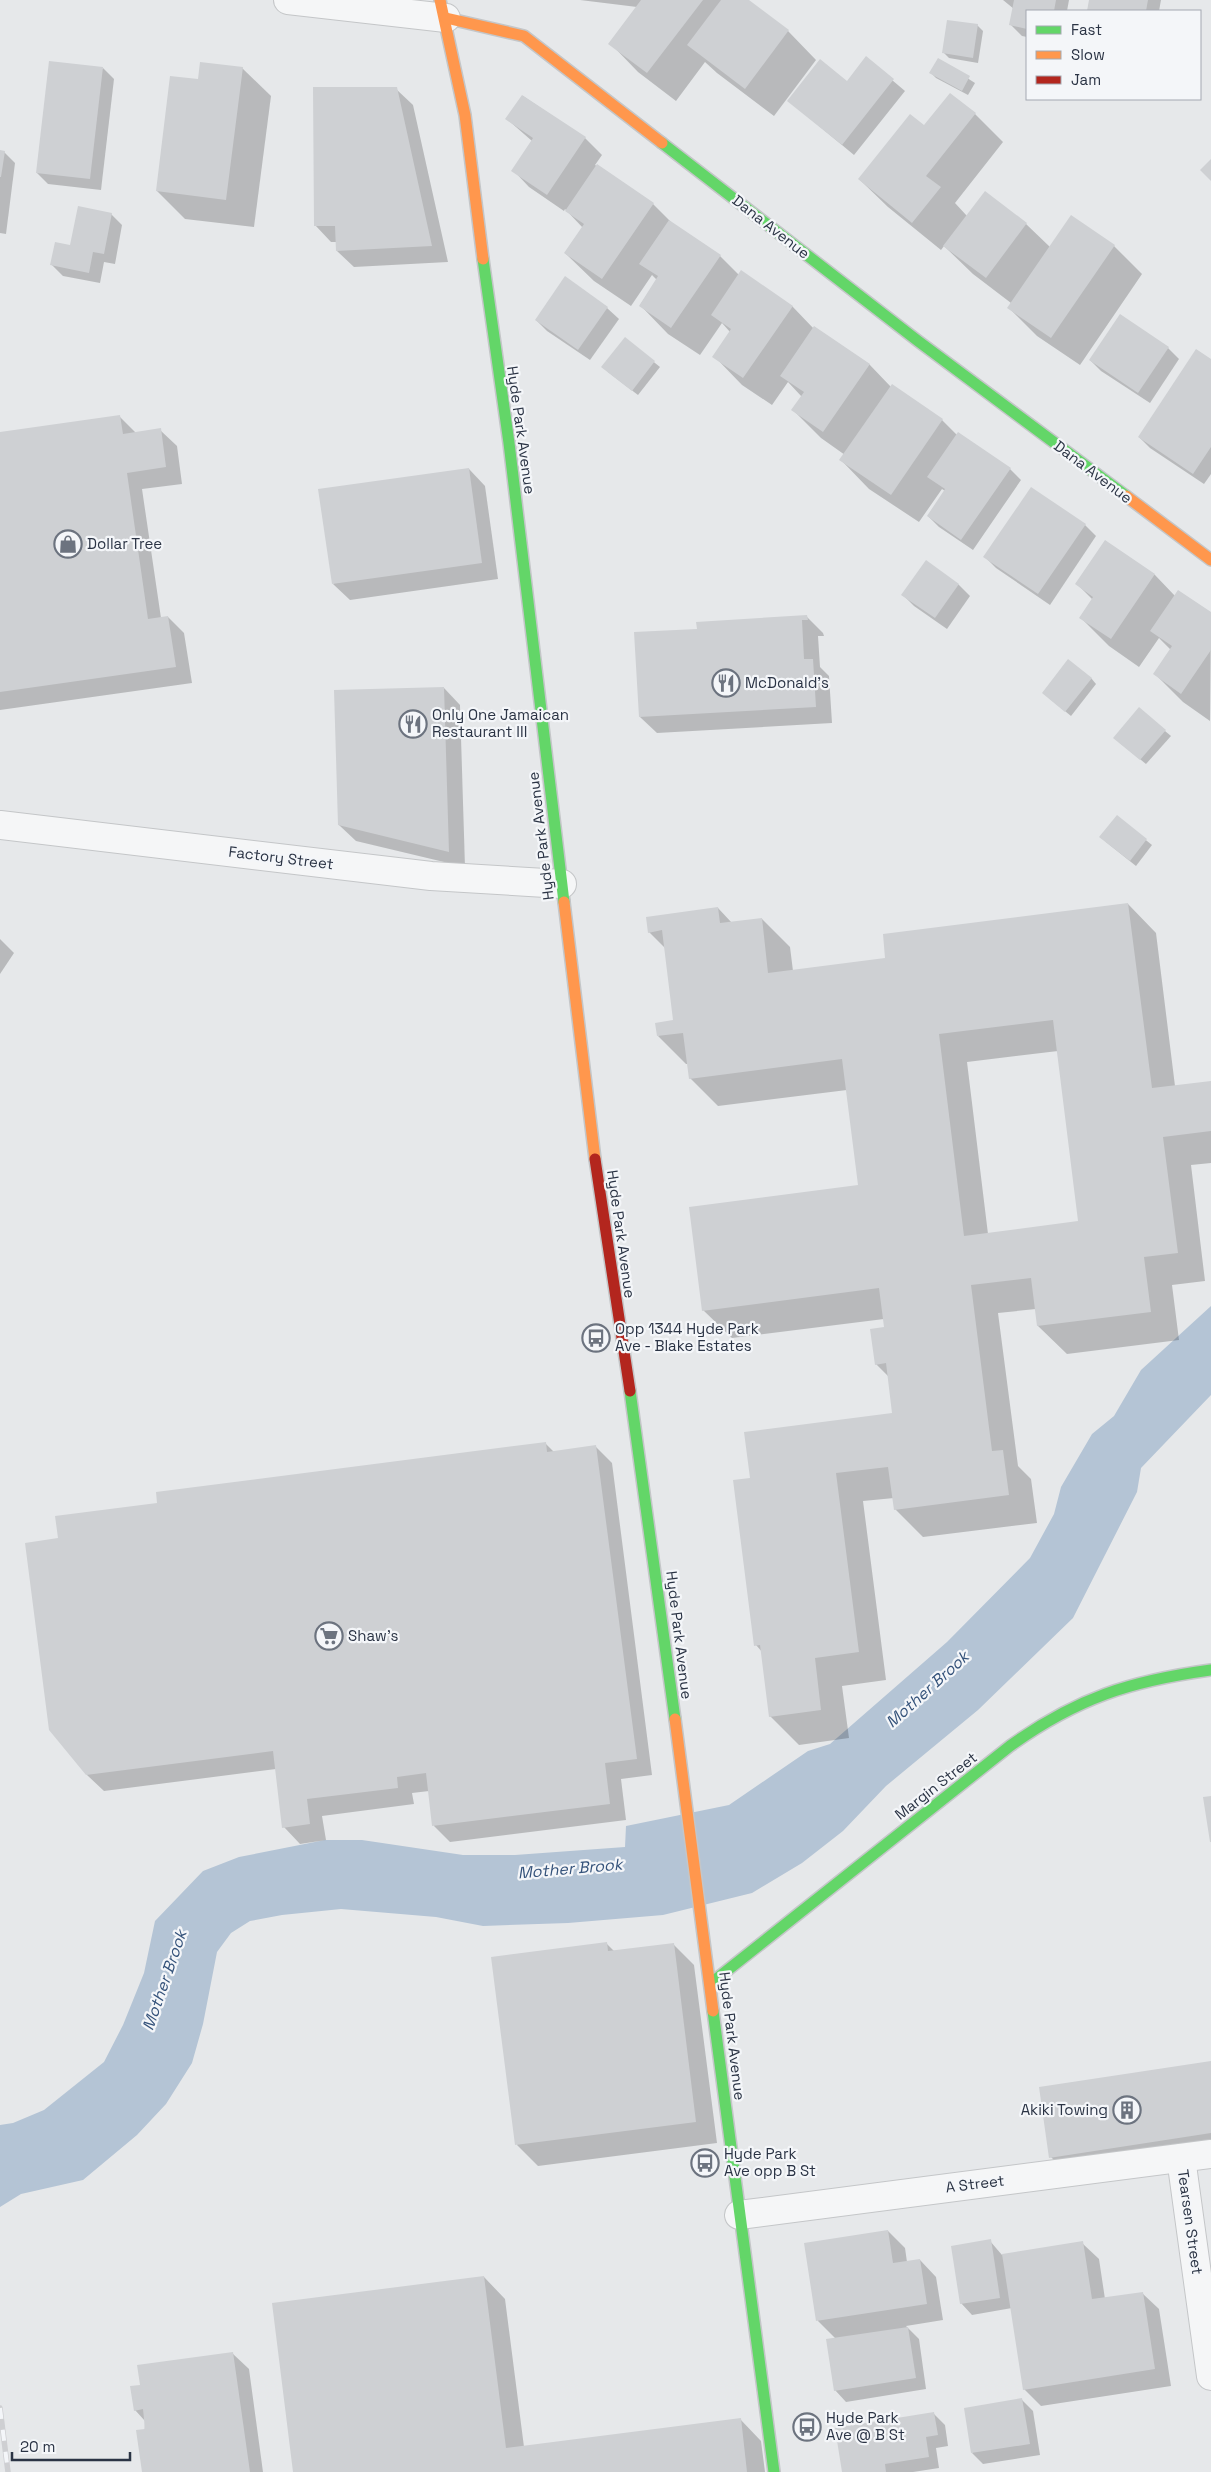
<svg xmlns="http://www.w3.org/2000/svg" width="1211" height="2472" viewBox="0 0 1211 2472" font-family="'Space Grotesk',sans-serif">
  <rect width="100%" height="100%" fill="#e6e8ea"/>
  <path fill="#b4c4d5" d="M 1211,1306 L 1211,1395 L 1141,1468 L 1137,1492 L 1073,1618 L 978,1710 L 886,1786 L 843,1831 L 802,1863 L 752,1893 L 663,1915 L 568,1923 L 483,1926 L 436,1917 L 341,1909 L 282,1915 L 250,1921 L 231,1933 L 217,1952 L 203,2024 L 192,2063 L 166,2104 L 137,2135 L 83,2180 L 21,2194 L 0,2207 L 0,2125 L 13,2123 L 44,2110 L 104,2062 L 123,2025 L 144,1973 L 155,1921 L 203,1871 L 239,1857 L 325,1840 L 362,1840 L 463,1855 L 515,1855 L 625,1847 L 626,1826 L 729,1805 L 808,1751 L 830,1744 L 947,1642 L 1030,1558 L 1054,1514 L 1061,1487 L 1092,1434 L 1114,1416 L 1141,1370 Z"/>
  <g fill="#0003" fill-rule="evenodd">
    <path d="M 580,0 L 747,0 L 788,31 L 816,60 L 774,116 L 717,73 L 705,62 L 676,101 L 638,72 L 610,43 L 637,7 Z"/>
    <path d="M 1003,0 L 1069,0 L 1067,11 L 1027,11 L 1027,37 L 1022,36 L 1011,25 L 1014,9 Z"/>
    <path d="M 1091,0 L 1161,0 L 1159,11 L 1088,11 Z"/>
    <path d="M 977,25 L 983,31 L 978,63 L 949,58 L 944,53 Z"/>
    <path d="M 866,58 L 905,91 L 854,155 L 789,101 L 847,83 Z"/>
    <path d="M 939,60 L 975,83 L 968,95 L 936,78 L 931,73 Z"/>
    <path d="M 103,68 L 114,79 L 101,190 L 48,184 L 37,173 Z"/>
    <path d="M 242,68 L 271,96 L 254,227 L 185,219 L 157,191 Z"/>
    <path d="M 396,89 L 413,105 L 448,262 L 354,267 L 337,251 L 337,242 L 331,242 L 315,225 Z"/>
    <path d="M 950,95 L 975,114 L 1003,142 L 955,203 L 967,216 L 1026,224 L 1050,247 L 1072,217 L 1114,246 L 1142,274 L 1080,365 L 1037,336 L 1009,308 L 1011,303 L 973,274 L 944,246 L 941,250 L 888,207 L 859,179 L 924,127 Z"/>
    <path d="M 523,96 L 585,138 L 602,155 L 595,165 L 653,204 L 674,225 L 720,256 L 739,275 L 792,306 L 814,329 L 869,364 L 891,387 L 942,420 L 957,435 L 1010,469 L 1021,480 L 973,550 L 939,527 L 928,516 L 945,491 L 942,489 L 919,522 L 869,489 L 841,460 L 845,455 L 821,438 L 793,410 L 802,397 L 788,382 L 772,405 L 742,385 L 714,356 L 730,332 L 722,323 L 700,355 L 668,334 L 640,305 L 657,280 L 652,275 L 631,306 L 594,281 L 565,253 L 583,228 L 565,209 L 564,211 L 529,187 L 513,170 L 532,141 L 507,119 Z"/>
    <path d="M 0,152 L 4,152 L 15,163 L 6,234 L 0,233 Z"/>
    <path d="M 111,214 L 122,225 L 115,264 L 104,262 L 100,283 L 63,276 L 51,264 Z"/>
    <path d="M 565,278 L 607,308 L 619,319 L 590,360 L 547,331 L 536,320 Z"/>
    <path d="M 625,339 L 660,367 L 638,395 L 608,372 Z"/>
    <path d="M 1168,348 L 1179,359 L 1150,403 L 1101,371 L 1090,360 Z"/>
    <path d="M 1211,360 L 1211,474 L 1204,484 L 1150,448 L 1139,437 Z"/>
    <path d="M 119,416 L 136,433 L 160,430 L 177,446 L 182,484 L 142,489 L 161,618 L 168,617 L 184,633 L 192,683 L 0,710 L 0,433 Z"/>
    <path d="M 469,469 L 485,486 L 498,579 L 350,600 L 333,584 Z"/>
    <path d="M 1085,525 L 1096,536 L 1050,605 L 996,568 L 985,557 Z"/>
    <path d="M 1106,542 L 1155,575 L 1175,596 L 1211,614 L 1210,721 L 1183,702 L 1155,674 L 1171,650 L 1159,638 L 1139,667 L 1109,646 L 1081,618 L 1093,600 L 1077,584 Z"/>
    <path d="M 926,562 L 959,585 L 970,596 L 947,629 L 914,606 L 903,595 Z"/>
    <path d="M 807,617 L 823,633 L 824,636 L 818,636 L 820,667 L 829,676 L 832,723 L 657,733 L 640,717 L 699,630 Z"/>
    <path d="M 1091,678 L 1096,684 L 1071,716 L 1049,698 Z"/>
    <path d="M 444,688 L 460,705 L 465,867 L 356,841 L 339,825 Z"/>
    <path d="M 1165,731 L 1171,736 L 1146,764 L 1120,743 Z"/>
    <path d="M 1117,817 L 1152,845 L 1136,866 L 1106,842 Z"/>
    <path d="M 1128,904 L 1156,933 L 1175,1086 L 1211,1082 L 1211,1163 L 1191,1165 L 1205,1281 L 1172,1285 L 1179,1340 L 1067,1354 L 1038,1326 L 1036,1309 L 998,1313 L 1018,1466 L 1031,1479 L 1037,1523 L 923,1537 L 895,1509 L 894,1498 L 863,1501 L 886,1680 L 842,1686 L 849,1738 L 799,1745 L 770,1716 L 763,1653 L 756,1645 L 751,1479 L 893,1414 L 889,1377 L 876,1364 L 885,1328 L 884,1319 L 732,1338 L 703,1310 L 859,1186 L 847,1090 L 718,1106 L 690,1078 L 688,1064 L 686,1064 L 658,1036 L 675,1021 L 665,948 L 649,932 L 718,908 L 732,923 L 762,919 L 790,947 L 793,971 L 887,959 ZM 1058,1051 L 1080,1222 L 988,1234 L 967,1062 Z"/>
    <path d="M 0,939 L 14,953 L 0,974 Z"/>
    <path d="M 545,1443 L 554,1452 L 596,1447 L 612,1463 L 652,1775 L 621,1779 L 626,1820 L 450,1842 L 434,1826 L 429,1791 L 412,1793 L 414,1804 L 322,1816 L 326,1840 L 300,1844 L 284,1827 L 276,1769 L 104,1791 L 87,1775 L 60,1539 L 158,1504 Z"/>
    <path d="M 606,1943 L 615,1952 L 673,1944 L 694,1965 L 717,2143 L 538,2166 L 517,2145 Z"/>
    <path d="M 1211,2062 L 1211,2157 L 1072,2179 L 1051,2157 Z"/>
    <path d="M 888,2231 L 905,2248 L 907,2262 L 920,2260 L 936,2277 L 943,2320 L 906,2326 L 919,2339 L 926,2389 L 846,2402 L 835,2390 L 836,2339 L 818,2321 L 806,2244 Z"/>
    <path d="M 990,2241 L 1002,2255 L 1082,2243 L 1099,2259 L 1105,2299 L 1142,2293 L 1159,2309 L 1171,2386 L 1041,2406 L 1024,2389 L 1012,2308 L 972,2315 L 961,2303 Z"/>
    <path d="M 484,2277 L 505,2299 L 524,2447 L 740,2419 L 761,2441 L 765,2472 L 295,2472 Z"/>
    <path d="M 232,2353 L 249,2369 L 263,2472 L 143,2472 L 145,2421 L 135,2410 L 141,2386 Z"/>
    <path d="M 1022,2400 L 1033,2411 L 1040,2455 L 983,2464 L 972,2453 Z"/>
    <path d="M 934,2414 L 945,2425 L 948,2446 L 936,2448 L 939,2468 L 913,2472 L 843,2472 Z"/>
  </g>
  <g fill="#ced0d3" fill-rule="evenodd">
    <path d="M 641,0 L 703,0 L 647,73 L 608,44 Z"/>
    <path d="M 721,0 L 749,0 L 789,30 L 745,89 L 687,45 Z"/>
    <path d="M 1014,0 L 1056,0 L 1054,11 L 1027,11 L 1027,29 L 1009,25 Z"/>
    <path d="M 1089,0 L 1148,0 L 1146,11 L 1087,11 Z"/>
    <path d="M 947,20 L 978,24 L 973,58 L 942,53 Z"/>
    <path d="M 866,56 L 894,79 L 842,145 L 787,101 L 820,59 L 847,81 Z"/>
    <path d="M 938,58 L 970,76 L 962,91 L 929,73 Z"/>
    <path d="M 49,61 L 103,67 L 90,179 L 36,173 Z"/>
    <path d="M 200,62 L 243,67 L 226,200 L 156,191 L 170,76 L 198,79 Z"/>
    <path d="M 313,87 L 397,87 L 432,246 L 336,251 L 335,226 L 314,226 Z"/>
    <path d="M 950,93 L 976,113 L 926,176 L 941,187 L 912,223 L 858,179 L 910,114 L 924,125 Z"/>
    <path d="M 522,95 L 586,137 L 547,195 L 511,171 L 533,138 L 505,119 Z"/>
    <path d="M 0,150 L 5,151 L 1,177 L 0,177 Z"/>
    <path d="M 1211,159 L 1211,181 L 1200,170 Z"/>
    <path d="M 597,164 L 654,203 L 602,279 L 564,253 L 584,224 L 565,211 Z"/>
    <path d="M 985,191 L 1027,223 L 986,278 L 943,246 Z"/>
    <path d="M 78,206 L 112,213 L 104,254 L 93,252 L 89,273 L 50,265 L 55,242 L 70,245 Z"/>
    <path d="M 1071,215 L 1115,245 L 1051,338 L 1007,308 Z"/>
    <path d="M 669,220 L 721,255 L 671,328 L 639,306 L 658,276 L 639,264 Z"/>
    <path d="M 741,270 L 793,306 L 743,378 L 712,357 L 731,329 L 711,315 Z"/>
    <path d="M 565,276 L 608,307 L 578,350 L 535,320 Z"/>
    <path d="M 1120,314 L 1169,347 L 1138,393 L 1089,360 Z"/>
    <path d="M 814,326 L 870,364 L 823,432 L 791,410 L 804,392 L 780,376 Z"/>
    <path d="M 625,337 L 655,361 L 632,391 L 601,367 Z"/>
    <path d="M 1196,349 L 1211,359 L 1211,447 L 1193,474 L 1138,437 Z"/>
    <path d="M 892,384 L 943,419 L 891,495 L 839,460 Z"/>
    <path d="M 120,415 L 123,434 L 161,428 L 166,467 L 127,473 L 148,619 L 168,616 L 176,667 L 0,692 L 0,432 Z"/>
    <path d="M 958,432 L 1011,468 L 961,540 L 927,516 L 945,489 L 927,477 Z"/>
    <path d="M 469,468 L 482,563 L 332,584 L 318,489 Z"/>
    <path d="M 1031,487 L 1086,524 L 1038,594 L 983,557 Z"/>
    <path d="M 1105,540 L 1155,574 L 1111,639 L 1079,618 L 1093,597 L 1075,584 Z"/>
    <path d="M 926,560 L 959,584 L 935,618 L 901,595 Z"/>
    <path d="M 1178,590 L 1211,612 L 1211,650 L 1181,694 L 1153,674 L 1172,646 L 1150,631 Z"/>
    <path d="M 807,615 L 808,620 L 802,620 L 804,659 L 813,659 L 816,707 L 639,717 L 634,632 L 697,629 L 696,622 Z"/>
    <path d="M 1068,659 L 1092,678 L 1065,712 L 1042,693 Z"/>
    <path d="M 444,687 L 449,852 L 338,825 L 334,690 Z"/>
    <path d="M 1139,707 L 1166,730 L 1140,760 L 1113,738 Z"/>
    <path d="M 1117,815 L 1147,839 L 1130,861 L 1099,837 Z"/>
    <path d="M 1128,903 L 1152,1088 L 1211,1081 L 1211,1131 L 1163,1137 L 1178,1253 L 1144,1257 L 1151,1312 L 1037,1326 L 1031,1278 L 971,1285 L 992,1451 L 1003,1450 L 1009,1495 L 894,1510 L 888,1467 L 836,1473 L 859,1652 L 815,1658 L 821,1710 L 769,1717 L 760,1645 L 754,1646 L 733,1480 L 750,1478 L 744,1432 L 892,1413 L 886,1363 L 875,1365 L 870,1329 L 884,1327 L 879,1288 L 702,1311 L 689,1207 L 858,1185 L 842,1059 L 689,1079 L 683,1033 L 657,1036 L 655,1023 L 673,1020 L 662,930 L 648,933 L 646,917 L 718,907 L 720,923 L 762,918 L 768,973 L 885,958 L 883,934 ZM 1053,1020 L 1078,1221 L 964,1236 L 939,1034 Z"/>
    <path d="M 546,1442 L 547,1452 L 596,1445 L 637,1759 L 605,1763 L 610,1804 L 432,1826 L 426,1773 L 397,1777 L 398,1788 L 307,1799 L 310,1824 L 282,1828 L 273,1751 L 86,1775 L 49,1730 L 25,1543 L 58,1538 L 55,1516 L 157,1503 L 156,1492 Z"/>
    <path d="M 1211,1796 L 1211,1842 L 1210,1842 L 1203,1797 Z"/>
    <path d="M 607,1942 L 608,1951 L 674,1943 L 696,2122 L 515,2145 L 491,1957 Z"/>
    <path d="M 1211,2061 L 1211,2133 L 1049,2158 L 1039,2087 Z"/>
    <path d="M 888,2230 L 893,2263 L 920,2259 L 927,2304 L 816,2321 L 804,2243 Z"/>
    <path d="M 991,2239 L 1000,2298 L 960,2304 L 951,2246 Z"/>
    <path d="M 1083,2241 L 1092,2299 L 1143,2292 L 1155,2369 L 1023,2390 L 1002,2254 Z"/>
    <path d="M 484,2276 L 506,2448 L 741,2418 L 747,2472 L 293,2472 L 272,2303 Z"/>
    <path d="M 908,2327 L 916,2378 L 834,2391 L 826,2339 Z"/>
    <path d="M 233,2352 L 250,2472 L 142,2472 L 136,2430 L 145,2429 L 143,2409 L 134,2411 L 130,2386 L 140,2385 L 137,2365 Z"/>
    <path d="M 1022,2398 L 1030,2444 L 971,2453 L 964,2408 Z"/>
    <path d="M 934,2412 L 938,2435 L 926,2437 L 929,2457 L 885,2464 L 886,2472 L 842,2472 L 835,2428 Z"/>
  </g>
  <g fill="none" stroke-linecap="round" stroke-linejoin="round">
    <g stroke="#c4c6c8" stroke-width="30">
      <g id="street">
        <path d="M 288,0 L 446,18"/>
        <path d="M 0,825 L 431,876 L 562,884"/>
        <path d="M 1181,2158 L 1211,2376"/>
        <path d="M 739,2215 L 1211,2154"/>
      </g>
    </g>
    <g stroke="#c4c6c8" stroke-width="14">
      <g id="fast">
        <path d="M 662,143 L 918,341 L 1126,496"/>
        <path d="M 483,259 L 509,443 L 564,902"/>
        <path d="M 630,1391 L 675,1719"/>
        <path d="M 710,1984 L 1010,1746 C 1077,1698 1130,1681 1211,1670"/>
        <path d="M 713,2011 L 774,2472"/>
      </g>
    </g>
    <g stroke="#c4c6c8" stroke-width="14">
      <g id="slow">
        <path d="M 440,0 L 465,115 L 483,259"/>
        <path d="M 446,18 L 524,36 L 662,143"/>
        <path d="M 1126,496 L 1211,560"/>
        <path d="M 564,902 L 595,1159"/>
        <path d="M 675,1719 L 713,2011"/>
      </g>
    </g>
    <g stroke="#c4c6c8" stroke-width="14">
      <path id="jam" d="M 595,1159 L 630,1391"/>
    </g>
    <use href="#street" stroke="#f5f6f7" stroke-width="28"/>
    <use href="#fast" stroke="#63d668" stroke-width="11"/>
    <use href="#slow" stroke="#ff974d" stroke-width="11"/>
    <use href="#jam" stroke="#b3261e" stroke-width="11"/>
    <g stroke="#cecfd2" stroke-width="5.5">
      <path id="rail" d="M 0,2408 L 8,2472"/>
    </g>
    <use href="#rail" stroke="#f4f6f9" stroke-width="4" stroke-dasharray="11" stroke-linecap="butt"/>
  </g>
  <defs>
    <g id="shop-ring" transform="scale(1.4375)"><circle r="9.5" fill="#f4f6f9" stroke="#6c737f" stroke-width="1.5"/><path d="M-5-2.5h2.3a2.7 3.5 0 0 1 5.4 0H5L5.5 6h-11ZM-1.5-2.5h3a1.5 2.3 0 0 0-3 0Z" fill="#6c737f"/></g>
    <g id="restaurant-ring" transform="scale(1.4375)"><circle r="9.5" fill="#f4f6f9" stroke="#6c737f" stroke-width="1.5"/><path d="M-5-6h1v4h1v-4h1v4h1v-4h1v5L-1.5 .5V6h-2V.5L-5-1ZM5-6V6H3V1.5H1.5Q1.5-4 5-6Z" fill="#6c737f"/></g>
    <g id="bus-ring" transform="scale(1.4375)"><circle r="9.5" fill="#f4f6f9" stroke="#6c737f" stroke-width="1.5"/><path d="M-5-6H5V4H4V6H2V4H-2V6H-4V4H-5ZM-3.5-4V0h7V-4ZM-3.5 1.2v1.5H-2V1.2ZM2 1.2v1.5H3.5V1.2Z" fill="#6c737f"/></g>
    <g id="supermarket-ring" transform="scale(1.4375)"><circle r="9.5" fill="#f4f6f9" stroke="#6c737f" stroke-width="1.5"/><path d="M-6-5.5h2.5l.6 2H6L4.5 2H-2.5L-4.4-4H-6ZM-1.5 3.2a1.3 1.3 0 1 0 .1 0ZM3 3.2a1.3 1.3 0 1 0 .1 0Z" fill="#6c737f"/></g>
    <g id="building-ring" transform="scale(1.4375)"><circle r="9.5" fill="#f4f6f9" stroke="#6c737f" stroke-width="1.5"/><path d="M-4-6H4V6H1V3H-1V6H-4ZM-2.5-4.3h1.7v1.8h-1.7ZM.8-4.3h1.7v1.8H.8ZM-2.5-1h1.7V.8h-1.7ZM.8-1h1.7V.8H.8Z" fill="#6c737f"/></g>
  </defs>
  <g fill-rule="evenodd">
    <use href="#shop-ring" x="68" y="544"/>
    <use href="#restaurant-ring" x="726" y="683"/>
    <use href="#restaurant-ring" x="413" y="724"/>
    <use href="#bus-ring" x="596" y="1338"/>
    <use href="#supermarket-ring" x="329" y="1636"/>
    <use href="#building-ring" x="1127" y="2110"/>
    <use href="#bus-ring" x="705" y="2163"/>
    <use href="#bus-ring" x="807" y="2427"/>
  </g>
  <g text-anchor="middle" stroke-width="4.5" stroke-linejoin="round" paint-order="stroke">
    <g font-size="15" fill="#2b3445" stroke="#f4f6f9">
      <text transform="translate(771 227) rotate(38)" y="5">Dana Avenue</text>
      <text transform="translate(521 430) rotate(82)" y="5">Hyde Park Avenue</text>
      <text transform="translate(1093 472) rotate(37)" y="5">Dana Avenue</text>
      <text transform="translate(541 836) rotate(-97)" y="5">Hyde Park Avenue</text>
      <text transform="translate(281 858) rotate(7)" y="5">Factory Street</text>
      <text transform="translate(621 1234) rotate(82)" y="5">Hyde Park Avenue</text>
      <text transform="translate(679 1635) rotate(83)" y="5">Hyde Park Avenue</text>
      <text transform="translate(936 1786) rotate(-38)" y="5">Margin Street</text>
      <text transform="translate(732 2036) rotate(83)" y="5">Hyde Park Avenue</text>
      <text transform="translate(975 2184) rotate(-7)" y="5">A Street</text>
      <text transform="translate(1190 2222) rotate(82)" y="5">Tearsen Street</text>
    </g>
    <g font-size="15" fill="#2b3445" stroke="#f4f6f9" text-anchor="start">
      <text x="87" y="549">Dollar Tree</text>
      <text x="745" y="688">McDonald's</text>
      <text x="432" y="720">Only One Jamaican<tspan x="432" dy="17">Restaurant III</tspan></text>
      <text x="615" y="1334">Opp 1344 Hyde Park<tspan x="615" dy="17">Ave - Blake Estates</tspan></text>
      <text x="348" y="1641">Shaw's</text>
      <text x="1108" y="2115" text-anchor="end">Akiki Towing</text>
      <text x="724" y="2159">Hyde Park<tspan x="724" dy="17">Ave opp B St</tspan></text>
      <text x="826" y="2423">Hyde Park<tspan x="826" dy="17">Ave @ B St</tspan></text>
    </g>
    <g font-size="16" font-style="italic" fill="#34527a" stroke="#f4f6f9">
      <text transform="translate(927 1689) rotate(-42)" y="6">Mother Brook</text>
      <text transform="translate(570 1868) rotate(-5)" y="6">Mother Brook</text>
      <text transform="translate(164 1980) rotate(-71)" y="6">Mother Brook</text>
    </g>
  </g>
  <rect x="1026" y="10" width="175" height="90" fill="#f4f6f9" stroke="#a4a8b1"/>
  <rect x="1036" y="26" width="25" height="8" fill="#63d668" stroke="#a4a8b1"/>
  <text x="1071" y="35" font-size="15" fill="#2b3445">Fast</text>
  <rect x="1036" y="51" width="25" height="8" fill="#ff974d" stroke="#a4a8b1"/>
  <text x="1071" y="60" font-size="15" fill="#2b3445">Slow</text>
  <rect x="1036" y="76" width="25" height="8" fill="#b3261e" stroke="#a4a8b1"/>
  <text x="1071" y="85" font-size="15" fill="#2b3445">Jam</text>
  <path d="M12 2452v8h118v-8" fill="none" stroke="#2b3445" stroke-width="2.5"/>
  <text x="20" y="2452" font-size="15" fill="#2b3445" stroke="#f4f6f9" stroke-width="4" paint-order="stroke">20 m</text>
</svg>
